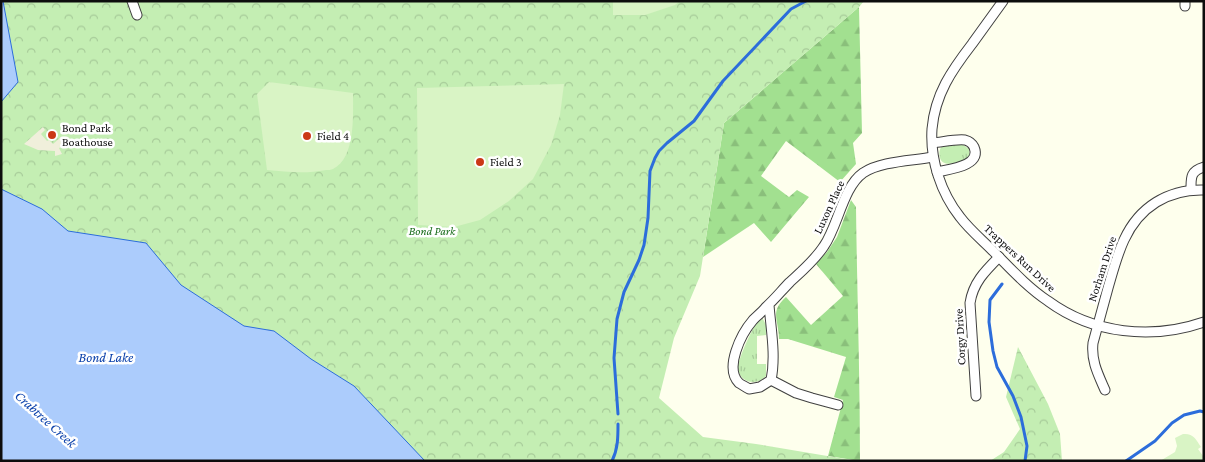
<svg xmlns="http://www.w3.org/2000/svg" width="1205" height="462" viewBox="0 0 1205 462" font-family="'Crimson Pro',serif">
  <defs>
    <pattern id="grass-tufts" width="24" height="20" patternUnits="userSpaceOnUse" patternTransform="scale(1.25)"><rect width="24" height="20" fill="#c4eeb3"/><path d="M3 7l-1-3M5 7V3M7 7l1-3M15 17l-1-3M17 17v-4M19 17l1-3" fill="none" stroke="#a7cb99"/></pattern>
    <pattern id="forest-firs" width="22" height="20" patternUnits="userSpaceOnUse" patternTransform="scale(1.25)"><rect width="22" height="20" fill="#a2e090"/><path d="M5 1l3.5 6h-7zM16 11l3.5 6h-7z" fill="#8abf7b"/></pattern>
    <pattern id="park-crowns" width="20" height="18" patternUnits="userSpaceOnUse" patternTransform="scale(1.25)"><rect width="20" height="18" fill="#c4eeb3"/><path d="M2 6a3 3 0 1 1 6 0M12 15a3 3 0 1 1 6 0" fill="none" stroke="#a7cb99"/></pattern>
  </defs>
  <rect width="100%" height="100%" fill="#feffed"/>
  <g fill="url(#grass-tufts)">
    <path d="M 962,144 L 969,149 L 970,155 L 966,161 C 958,162 943,168 940,158 C 939,153 939,150 942,146 Z"/>
    <path d="M 763,319 L 766,325 L 766,335 L 757,336 L 757,364 L 766,364 L 766,376 C 756,387 738,382 738,367 C 738,360 752,328 757,323 C 759,320 760,320 763,319 Z"/>
  </g>
  <g fill="url(#forest-firs)">
    <path d="M 859,7 L 862,133 L 853,143 L 856,164 L 840,182 L 786,141 L 761,176 L 789,197 L 797,190 L 809,197 L 771,242 L 754,223 L 703,257 L 724,123 Z"/>
    <path d="M 851,200 L 856,207 C 857,292 860,376 860,461 L 828,456 L 843,400 L 834,397 L 846,357 L 788,339 L 779,339 C 779,320 769,312 786,297 L 811,325 L 843,296 L 816,264 L 827,252 L 837,237 Z"/>
  </g>
  <g fill="url(#park-crowns)">
    <path d="M 1,1 L 864,1 L 859,7 L 724,123 L 700,276 L 674,338 L 659,398 L 703,437 L 756,444 L 857,461 L 1,461 Z"/>
    <path d="M 1018,347 L 1048,404 L 1060,434 L 1062,461 L 990,461 L 1004,452 L 1020,429 L 1006,397 Z"/>
  </g>
  <g fill="#d9f4c5">
    <path d="M 613,1 L 680,1 L 675,5 L 645,15 L 613,15 Z"/>
    <path d="M 269,82 L 353,93 C 353,114 356,158 333,169 C 331,170 328,170 326,170 C 306,174 287,172 267,170 L 257,94 Z"/>
    <path d="M 564,84 L 560,115 L 551,145 L 533,179 L 509,201 L 480,220 L 454,227 L 418,225 L 417,88 Z"/>
    <path d="M 1183,434 C 1193,433 1196,439 1201,447 L 1198,449 L 1203,456 L 1204,456 L 1204,461 L 1160,461 L 1175,452 L 1177,446 L 1175,438 Z"/>
  </g>
  <path fill="#f0efdb" d="M 43,127 L 45,130 L 41,134 L 47,141 L 49,140 L 53,144 L 61,137 L 64,141 L 67,139 L 69,144 L 59,148 L 62,154 L 55,156 L 55,151 L 38,150 L 24,144 Z"/>
  <g fill="#acccfc" stroke="#2c6ddb">
    <path d="M 1,1 L 3,1 L 18,82 L 1,102 Z"/>
    <path d="M 1,189 L 42,209 L 68,231 L 146,243 L 181,285 L 244,326 L 274,331 L 311,359 L 354,386 L 425,461 L 1,461 Z"/>
  </g>
  <g fill="none" stroke-linecap="round" stroke-linejoin="round">
    <g stroke="#2c6ddb" stroke-width="3">
      <path d="M 1002,284 L 990,300 L 989,322 L 993,351 L 997,367 L 1013,396 L 1021,417 L 1027,446 L 1025,461"/>
      <path d="M 618,414 L 614,358 L 617,319 L 624,292 L 639,260 L 644,245 L 648,218 L 650,171 L 655,158 L 659,151 L 667,143 L 694,121 L 723,81 L 791,9 L 806,1"/>
      <path d="M 612,461 C 618,449 618,437 618,424"/>
      <path d="M 1126,461 L 1155,441 L 1172,423 L 1184,415 L 1200,411 L 1204,412"/>
    </g>
    <g stroke="#404040" stroke-width="11">
      <g id="minor">
        <path d="M 132,1 L 137,15"/>
        <path d="M 1003,1 C 993,15 982,30 972,44 C 952,70 935,94 932,129 C 930,160 941,193 960,217 C 969,229 981,239 992,250 C 1010,268 1027,287 1048,301 C 1093,334 1152,340 1204,322"/>
        <path d="M 1185,1 L 1185,6"/>
        <path d="M 933,143 C 943,142 955,139 965,140 C 969,141 972,143 974,147 C 982,166 950,169 937,172"/>
        <path d="M 1191,190 C 1191,178 1190,171 1204,167"/>
        <path d="M 769,305 C 771,330 776,356 771,380 L 760,387 L 749,389 C 746,387 742,385 739,383 C 724,368 741,334 753,320 C 757,316 762,312 766,307 C 775,299 782,290 790,282 C 802,271 815,260 824,246 C 838,226 843,187 863,173 C 881,161 912,161 933,157"/>
        <path d="M 771,380 L 796,393 L 812,398 L 838,405"/>
        <path d="M 1105,390 C 1098,374 1091,361 1093,343 C 1098,325 1103,306 1108,288 C 1113,271 1117,255 1124,240 C 1139,207 1168,189 1204,190"/>
        <path d="M 976,396 L 970,303 C 973,283 985,271 999,257"/>
      </g>
    </g>
    <use href="#minor" stroke="#fff" stroke-width="9"/>
  </g>
  <g fill="#cb3817" stroke="#fff" stroke-width="2">
    <circle cx="52" cy="135" r="5"/>
    <circle cx="307" cy="136" r="5"/>
    <circle cx="480" cy="162" r="5"/>
  </g>
  <g text-anchor="middle" stroke-width="5" stroke-linejoin="round" paint-order="stroke">
    <g font-size="12" fill="#0d0d0d" stroke="#fff" text-anchor="start">
      <text x="62" y="132">Bond Park<tspan x="62" dy="14">Boathouse</tspan></text>
      <text x="317" y="140">Field 4</text>
      <text x="490" y="166">Field 3</text>
    </g>
    <g font-size="12" fill="#0d0d0d" stroke="#fff">
      <text transform="translate(829 207) rotate(-65)" y="4">Luxon Place</text>
      <text transform="translate(1020 258) rotate(43)" y="4">Trappers Run Drive</text>
      <text transform="translate(1102 269) rotate(-72)" y="4">Norham Drive</text>
      <text transform="translate(960 337) rotate(-93)" y="4">Corgy Drive</text>
    </g>
    <g font-size="12" font-style="italic" fill="#176b19" stroke="#fff">
      <text x="432" y="235">Bond Park</text>
    </g>
    <g font-size="14" font-style="italic" fill="#0a40ab" stroke="#fff">
      <text x="106" y="362">Bond Lake</text>
      <text transform="translate(46 419) rotate(42)" y="5">Crabtree Creek</text>
    </g>
  </g>
  <rect width="1205" height="462" fill="none" stroke="#0d0d0d" stroke-width="5"/>
</svg>
